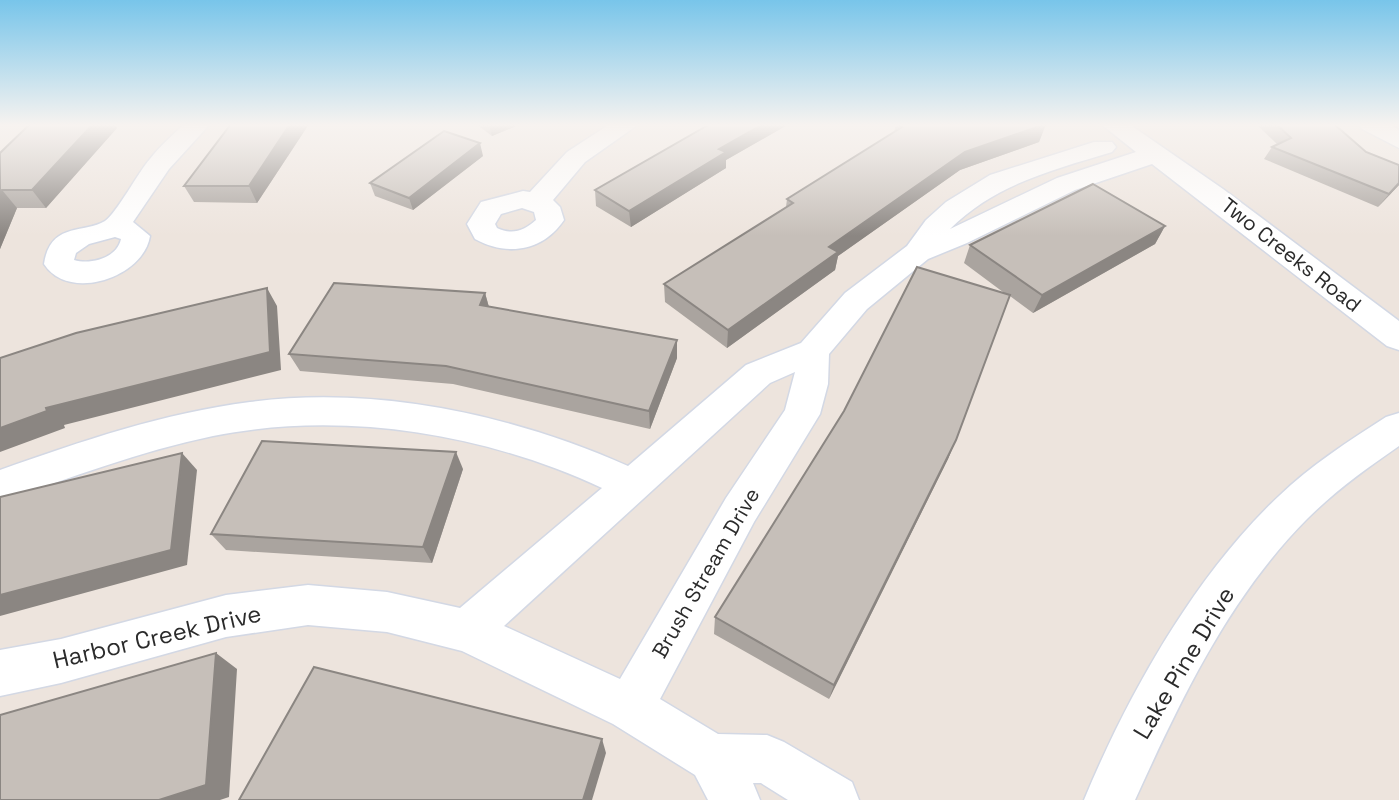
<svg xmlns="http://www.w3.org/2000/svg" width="1399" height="800" viewBox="0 0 1399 800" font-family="'Space Grotesk',sans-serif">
  <rect width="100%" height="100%" fill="#ede4dd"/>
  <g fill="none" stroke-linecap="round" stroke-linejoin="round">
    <g stroke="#d3d8e4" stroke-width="3">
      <g id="minor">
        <path d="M 184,124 L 210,124 L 169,169 L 133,222 L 150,236 C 144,277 69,303 44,264 C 50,222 83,234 105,221 C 116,214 139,171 150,159 C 160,146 173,135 184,124 ZM 115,237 L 121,239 C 117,258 91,265 74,260 L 76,253 L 89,244 Z"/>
        <path d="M 610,124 L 639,124 L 585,162 L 553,200 L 560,207 L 564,220 C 543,251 508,257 475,239 L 467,224 L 481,202 L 523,191 L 530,192 L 567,152 ZM 522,208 L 534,212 L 536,220 C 524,231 512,235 497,228 L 495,224 L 501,214 Z"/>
        <path d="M 1101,124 L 1129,124 L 1223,189 L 1399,321 L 1399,350 L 1387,346 L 1152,164 L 1075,190 L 967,243 L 928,259 L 867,309 L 829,354 L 828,384 L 820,414 L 754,522 L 660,699 L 718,734 L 767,735 L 784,742 L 852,782 L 859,800 L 788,800 L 761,783 L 753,783 L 760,800 L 708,800 L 695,775 L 613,724 L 462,651 L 387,632 L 308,625 L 226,637 L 61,683 L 0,696 L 0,650 L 61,639 L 226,595 L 308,585 L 387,592 L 460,608 L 602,488 C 484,433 342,410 213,436 C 140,451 70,478 0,502 L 0,470 C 82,441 164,413 250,402 C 377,385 513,415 628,466 L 746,365 L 801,343 L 845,293 L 907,246 L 926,220 L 946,202 L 990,175 L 1094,142 L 1112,142 L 1116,147 L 1112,152 C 1053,170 995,184 950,229 L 1057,178 L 1136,152 ZM 795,372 L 785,410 L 726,498 L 620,679 L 504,626 L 770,383 Z"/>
        <path d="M 1359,124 L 1389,124 L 1399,130 L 1399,148 L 1362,129 Z"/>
        <path d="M 1399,413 L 1399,446 C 1367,468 1335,491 1307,519 C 1229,597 1180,701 1135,800 L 1084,800 C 1128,694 1195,575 1279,496 C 1311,465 1349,441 1386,417 Z"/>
      </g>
    </g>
    <use href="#minor" fill="#fff" fill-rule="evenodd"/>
  </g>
  <g fill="#aaa49f">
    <path d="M 231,124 L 309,124 L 257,203 L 194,202 L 184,186 Z"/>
    <path d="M 476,124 L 521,124 L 492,136 Z"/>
    <path d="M 710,124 L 789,124 L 726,160 L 726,168 L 631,227 L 596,206 L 595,190 Z"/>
    <path d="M 896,124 L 1046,124 L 1039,142 L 960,170 L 838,256 L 835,270 L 727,348 L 665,302 L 664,284 L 786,207 L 787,199 L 894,132 Z"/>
    <path d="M 1256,124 L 1334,124 L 1399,185 L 1378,207 L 1264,159 L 1272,147 L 1277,144 Z"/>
    <path d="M 117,128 L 46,208 L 17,208 L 0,249 L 0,153 Z"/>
    <path d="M 483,156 L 413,210 L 375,196 L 370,183 Z"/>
    <path d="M 1165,226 L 1155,244 L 1033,313 L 1010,296 L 948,459 L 829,699 L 714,634 L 715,617 L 1007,295 L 964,263 L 970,245 Z"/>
    <path d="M 485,293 L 489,307 L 677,358 L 650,429 L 453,384 L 300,371 L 289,354 Z"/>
    <path d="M 463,469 L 432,563 L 226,550 L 211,534 Z"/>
  </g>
  <g fill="#8b8682">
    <path d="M 93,124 L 115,124 L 117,128 L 46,208 L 32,190 Z"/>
    <path d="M 290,124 L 309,124 L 257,203 L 249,186 Z"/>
    <path d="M 489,124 L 521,124 L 492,136 Z"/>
    <path d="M 763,124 L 789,124 L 726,160 L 726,168 L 631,227 L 629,211 L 719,149 Z"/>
    <path d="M 1046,124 L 1039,142 L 960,170 L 838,256 L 835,270 L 727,348 L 728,330 L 829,247 L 965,152 Z"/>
    <path d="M 480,143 L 483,156 L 413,210 L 409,198 Z"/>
    <path d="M 1399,183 L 1399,185 L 1378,207 L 1389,194 Z"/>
    <path d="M 2,190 L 17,208 L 0,249 L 0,196 Z"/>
    <path d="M 1165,226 L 1155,244 L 1033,313 L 1042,295 Z"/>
    <path d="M 267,288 L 277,306 L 281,370 L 64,425 L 65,428 L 0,452 L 0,428 L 46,408 Z"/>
    <path d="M 485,293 L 490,311 L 480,305 Z"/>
    <path d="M 677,340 L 677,358 L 650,429 L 649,411 Z"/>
    <path d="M 956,440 L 948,459 L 829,699 L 834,685 Z"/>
    <path d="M 456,452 L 463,469 L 432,563 L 423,547 Z"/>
    <path d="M 182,453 L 197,470 L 187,565 L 0,616 L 0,595 Z"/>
    <path d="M 216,653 L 237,669 L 229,797 L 220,800 L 159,800 Z"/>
    <path d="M 602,739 L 606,753 L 592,800 L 583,800 Z"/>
  </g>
  <g fill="#c6bfb9" stroke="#8b8682" stroke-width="2">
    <path d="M 30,124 L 93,124 L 32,190 L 2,190 L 0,196 L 0,153 Z"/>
    <path d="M 231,124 L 290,124 L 249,186 L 184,186 Z"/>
    <path d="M 710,124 L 763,124 L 719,149 L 726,152 L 629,211 L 595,190 Z"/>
    <path d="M 897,124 L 1046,124 L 965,152 L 829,247 L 838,252 L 728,330 L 664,284 L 793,203 L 787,199 L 902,127 Z"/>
    <path d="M 1276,124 L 1334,124 L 1366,152 L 1399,165 L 1399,183 L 1389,194 L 1272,147 L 1291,138 Z"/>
    <path d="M 444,131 L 480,143 L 409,198 L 370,183 Z"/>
    <path d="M 1093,184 L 1165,226 L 1042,295 L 970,245 Z"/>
    <path d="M 917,267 L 1010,295 L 956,440 L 834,685 L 715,617 L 844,411 Z"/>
    <path d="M 334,283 L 485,293 L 480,305 L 677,340 L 649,411 L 446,366 L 289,354 Z"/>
    <path d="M 267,288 L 270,352 L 46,408 L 47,411 L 0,428 L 0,358 L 76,333 Z"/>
    <path d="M 262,441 L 456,452 L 423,547 L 211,534 Z"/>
    <path d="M 182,453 L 171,550 L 0,595 L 0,497 Z"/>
    <path d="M 216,653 L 206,785 L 159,800 L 0,800 L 0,715 Z"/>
    <path d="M 314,667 L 602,739 L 583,800 L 239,800 Z"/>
  </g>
  <linearGradient id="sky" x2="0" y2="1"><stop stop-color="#78c5ea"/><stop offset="0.53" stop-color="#f7f3f0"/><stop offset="1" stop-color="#f7f3f0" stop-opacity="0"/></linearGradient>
  <rect width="1399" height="236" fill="url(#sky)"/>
  <g text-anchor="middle" stroke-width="6" stroke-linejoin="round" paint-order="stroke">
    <g font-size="21" fill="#2b2b2b" stroke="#fff">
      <text transform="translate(1291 255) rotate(38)" y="7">Two Creeks Road</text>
      <text transform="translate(706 573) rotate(-60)" y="7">Brush Stream Drive</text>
    </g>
    <g font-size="24" fill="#2b2b2b" stroke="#fff">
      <text transform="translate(157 637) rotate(-13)" y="8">Harbor Creek Drive</text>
      <text transform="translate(1184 663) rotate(-59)" y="8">Lake Pine Drive</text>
    </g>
  </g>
</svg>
